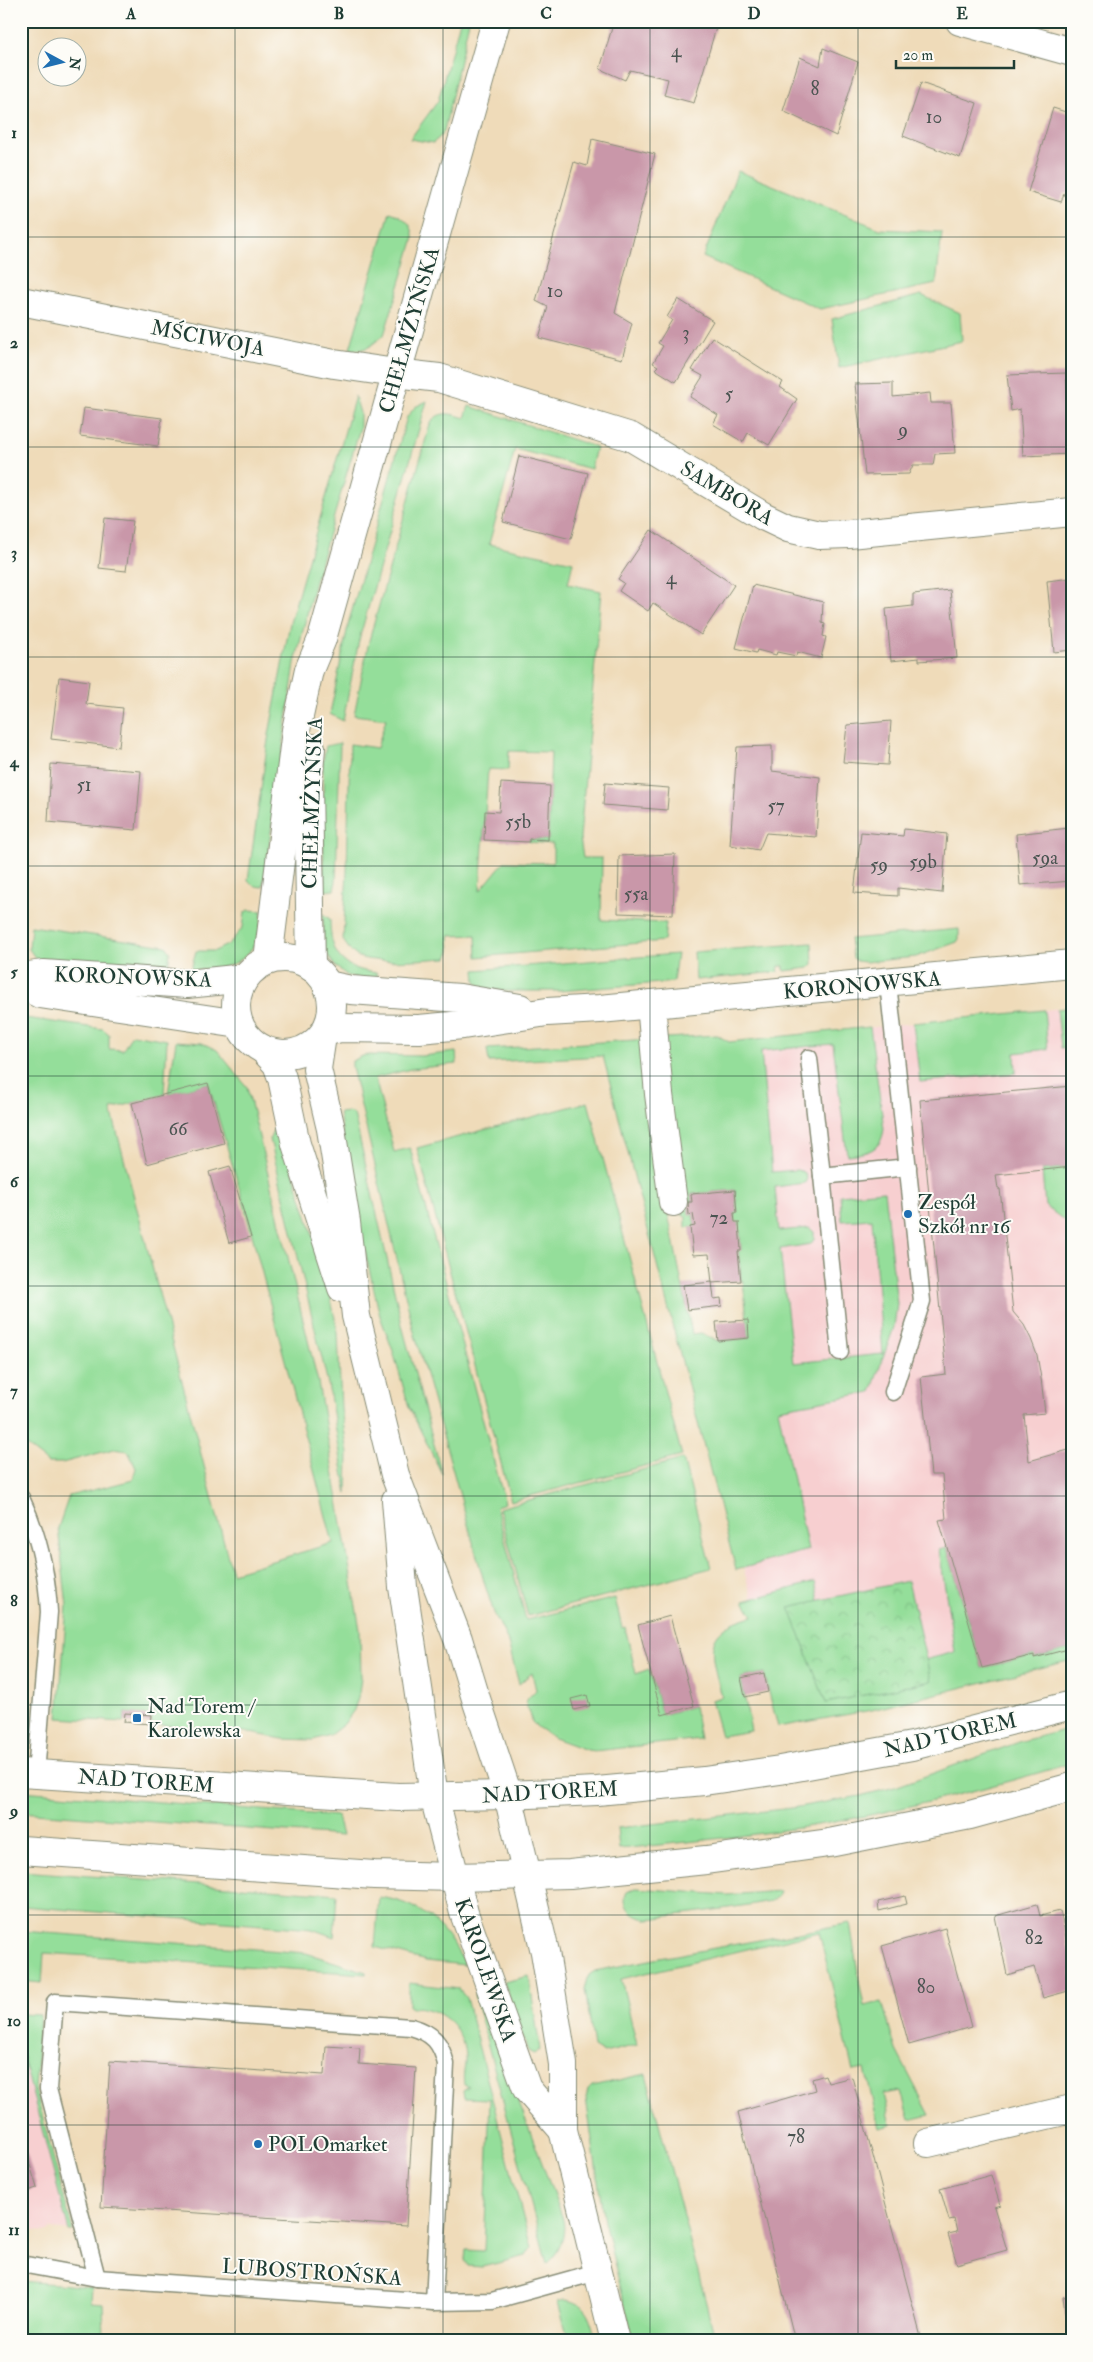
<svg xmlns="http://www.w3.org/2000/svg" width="1093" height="2362" viewBox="0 0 1093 2362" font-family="'IM FELL Double Pica',serif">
  <defs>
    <pattern id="park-crowns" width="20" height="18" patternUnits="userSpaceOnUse" patternTransform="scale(1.25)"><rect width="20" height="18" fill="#94de9a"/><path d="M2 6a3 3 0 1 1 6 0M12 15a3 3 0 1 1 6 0" fill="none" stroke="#7fbf85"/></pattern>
  </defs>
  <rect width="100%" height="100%" fill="#fdfcf7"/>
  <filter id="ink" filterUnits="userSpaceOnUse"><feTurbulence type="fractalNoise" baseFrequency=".02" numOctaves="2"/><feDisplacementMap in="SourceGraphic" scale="10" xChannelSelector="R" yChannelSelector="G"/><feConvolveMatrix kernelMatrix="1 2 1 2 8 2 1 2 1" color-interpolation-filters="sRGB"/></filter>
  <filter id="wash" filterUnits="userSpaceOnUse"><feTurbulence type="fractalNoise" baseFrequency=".0096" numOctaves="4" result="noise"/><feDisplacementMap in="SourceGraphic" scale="20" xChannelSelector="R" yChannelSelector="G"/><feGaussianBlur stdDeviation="1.12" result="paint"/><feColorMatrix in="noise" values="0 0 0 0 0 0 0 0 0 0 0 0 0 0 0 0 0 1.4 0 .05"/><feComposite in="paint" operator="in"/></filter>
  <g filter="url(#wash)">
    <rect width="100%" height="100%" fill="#efdbb9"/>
    <g fill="#f7cfd0">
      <path d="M 1072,1007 L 1072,1656 L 791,1725 L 692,1400 L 760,1387 L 729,1042 Z"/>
      <path d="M 21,2050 L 34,2095 L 73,2231 L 51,2229 L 45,2232 L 21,2229 Z"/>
    </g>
    <g fill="#94de9a" stroke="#5a8e67" fill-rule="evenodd">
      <path d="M 460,21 L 469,21 L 444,131 L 441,136 L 433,143 L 410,139 L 438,101 Z"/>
      <path d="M 738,171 L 880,229 L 942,232 L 936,284 L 820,309 L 703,257 Z"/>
      <path d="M 390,212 C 404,216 415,226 413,241 L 384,335 L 369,347 L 359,350 L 350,349 Z"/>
      <path d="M 921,295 L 960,313 L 962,341 L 839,368 L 832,319 Z"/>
      <path d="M 355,396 L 360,413 L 360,428 L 315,581 L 295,663 L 263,887 L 254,886 L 248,880 L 268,740 L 290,623 Z"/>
      <path d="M 427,401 L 359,640 L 343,721 L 330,714 L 349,621 L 407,417 L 415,407 Z"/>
      <path d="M 469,406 L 596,447 L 591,469 L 515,449 L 489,544 L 573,562 L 568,584 L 601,591 L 580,838 L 583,858 L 602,858 L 601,920 L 666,923 L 664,941 L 477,957 L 476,935 L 449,936 L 450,951 L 447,958 C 426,959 377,964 359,957 C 352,954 347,946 343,940 L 347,872 L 350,744 L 377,748 L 386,719 L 354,715 L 369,641 L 430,424 C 439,409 452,414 465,418 ZM 509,751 L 551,752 L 548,840 L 529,839 L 529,842 L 553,844 L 553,863 L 504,862 L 480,891 L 488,769 L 508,770 Z"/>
      <path d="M 340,743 L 336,881 L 334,890 L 324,891 L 323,761 L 326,746 Z"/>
      <path d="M 249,910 L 262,911 C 261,920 260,930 257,938 C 247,966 217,972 191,969 L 196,951 L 215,951 L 229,944 L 243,927 L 245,912 Z"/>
      <path d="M 323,914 L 330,919 C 330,954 341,969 377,973 L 377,981 L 348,976 L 336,967 L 324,950 Z"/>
      <path d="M 31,926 L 166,946 L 170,952 L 168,967 L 76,964 L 36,959 L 29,949 Z"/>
      <path d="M 959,929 L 959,939 L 957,942 L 916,957 L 865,962 L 857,961 L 853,958 L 850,939 Z"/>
      <path d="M 812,943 L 813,964 L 809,968 L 784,971 L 784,966 L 779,966 L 778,972 L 696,980 L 694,952 Z"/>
      <path d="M 677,954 L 673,982 L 559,991 L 505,991 L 481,988 L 476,981 L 475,970 Z"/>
      <path d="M 1072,1007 L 1072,1046 L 1061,1048 L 1057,1009 Z"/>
      <path d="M 1044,1010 L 1048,1049 L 1015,1053 L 1016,1073 L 920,1082 L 913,1023 Z"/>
      <path d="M 25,1018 L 103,1029 L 109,1034 L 109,1049 L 123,1050 L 132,1034 L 167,1040 L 164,1095 L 111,1109 L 232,1573 L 333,1543 L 244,1204 L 208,1083 L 168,1094 L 176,1041 L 202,1043 L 217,1050 L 247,1087 L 318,1382 L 360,1630 L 361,1677 L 359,1694 L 354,1710 L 344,1724 L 330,1735 L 313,1740 L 283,1739 L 245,1732 L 151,1724 L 152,1716 L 125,1713 L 124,1722 L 58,1718 L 67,1606 L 58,1528 L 69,1496 L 133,1480 L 136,1468 L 128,1451 L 114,1449 L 62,1463 L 48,1463 L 21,1442 L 21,1020 Z"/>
      <path d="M 870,1027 L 884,1129 C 881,1152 866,1153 847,1155 L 833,1044 L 761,1051 L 772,1172 L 797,1170 L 804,1172 L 807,1178 L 805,1183 L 775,1187 L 779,1231 L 809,1228 L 814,1232 L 814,1239 L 811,1244 L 780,1249 L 793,1363 L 883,1354 L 872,1219 L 842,1221 L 840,1195 L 884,1191 L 897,1304 L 894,1327 L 871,1392 L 778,1409 L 808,1550 L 736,1570 L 603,1056 L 489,1062 L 487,1049 L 717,1035 L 729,1042 ZM 735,1190 L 737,1212 L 734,1213 L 735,1222 L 739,1223 L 741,1250 L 738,1251 L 741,1281 L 743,1281 L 749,1338 L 718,1341 L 701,1333 L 692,1334 L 664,1194 L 678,1193 L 683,1216 L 686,1216 L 686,1228 L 695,1226 L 693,1214 L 689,1214 L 688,1203 L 692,1202 L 691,1194 Z"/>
      <path d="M 456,1052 L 457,1064 L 411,1069 L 375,1078 L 394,1152 L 410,1148 L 505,1503 L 496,1506 L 526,1620 L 615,1598 L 622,1628 L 625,1627 L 636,1674 L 649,1669 L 662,1715 L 694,1706 L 700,1739 L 595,1751 L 587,1750 L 554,1738 L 537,1727 L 532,1722 L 525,1701 L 536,1690 L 532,1673 L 519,1684 L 507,1639 L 494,1613 L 485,1585 L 413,1328 L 352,1067 L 352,1061 L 365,1055 L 422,1056 Z"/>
      <path d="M 588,1102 L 682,1456 L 511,1501 L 417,1148 Z"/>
      <path d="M 348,1112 L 354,1114 L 403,1329 L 442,1474 L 409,1407 L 393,1351 L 380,1316 L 356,1212 L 339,1113 Z"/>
      <path d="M 273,1130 L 280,1130 L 327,1280 L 338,1333 L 341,1409 L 348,1454 L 347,1494 L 328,1384 L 270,1139 Z"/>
      <path d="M 1072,1167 L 1072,1226 L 1045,1206 L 1042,1170 Z"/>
      <path d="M 683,1459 L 711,1568 L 528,1616 L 499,1508 Z"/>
      <path d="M 947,1548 L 982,1668 L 1034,1655 L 1035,1658 L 1072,1648 L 1072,1660 L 872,1710 L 778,1727 L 764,1673 L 741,1678 L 751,1731 L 721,1736 L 711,1700 L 722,1697 C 711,1654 699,1630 753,1616 L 744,1601 L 815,1582 L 837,1683 L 955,1652 L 939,1550 Z"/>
      <path d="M 1072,1728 L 1072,1763 C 992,1787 911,1808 829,1823 C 759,1835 689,1842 619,1849 L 617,1828 L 792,1808 L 860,1796 L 895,1787 L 1022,1741 Z"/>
      <path d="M 21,1791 L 337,1816 L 342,1836 L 21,1812 Z"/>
      <path d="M 21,1871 L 337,1894 L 334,1937 L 312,1929 L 301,1928 L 21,1906 Z"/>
      <path d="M 636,1888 L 727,1895 L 780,1891 L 778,1897 L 771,1901 C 739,1907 708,1911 676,1915 C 666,1916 655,1919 646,1919 C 633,1917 620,1905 627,1892 Z"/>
      <path d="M 379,1897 C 423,1903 446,1927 465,1965 L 426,1961 L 375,1947 Z"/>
      <path d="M 850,1923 C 855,1951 858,1979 864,2006 L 882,2002 L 896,2050 L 930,2115 L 909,2120 L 901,2091 L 884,2094 L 891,2125 L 879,2128 L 865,2069 L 853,2071 L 819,1932 L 621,1979 L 637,2045 L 604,2053 L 594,2047 L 585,1989 L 589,1975 L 595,1971 C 680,1953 765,1940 850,1923 Z"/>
      <path d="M 21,1931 L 306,1953 L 366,1972 L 366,1974 L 44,1953 L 42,1983 L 21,1981 Z"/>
      <path d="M 529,1976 L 540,2049 L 534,2054 L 528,2051 L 504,1982 Z"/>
      <path d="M 409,1983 L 459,1989 L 466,1998 L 531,2248 L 526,2256 L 482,2267 L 468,2266 L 465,2260 L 466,2250 L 484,2251 L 490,2099 L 464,2098 L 463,2090 L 469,2086 L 464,2084 C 462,2074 466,2065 465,2056 C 463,2025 439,2006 409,2007 Z"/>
      <path d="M 474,1994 L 479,1996 L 481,2001 L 563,2219 C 566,2236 560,2252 547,2263 Z"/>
      <path d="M 21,2014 L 40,2015 L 35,2089 L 73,2231 L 69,2231 L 21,2050 Z"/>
      <path d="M 646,2074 L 716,2341 L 634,2341 L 604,2222 L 586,2098 L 588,2090 L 592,2086 Z"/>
      <path d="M 21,2281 L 92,2287 L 91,2302 L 103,2303 L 104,2341 L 21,2341 Z"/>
      <path d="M 564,2300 C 588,2301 591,2321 596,2341 L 569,2341 L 558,2302 Z"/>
    </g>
    <path fill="url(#park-crowns)" stroke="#5a8e67" d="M 908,1581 L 931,1681 L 826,1703 L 789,1607 Z"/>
    <g id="blocks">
      <g fill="#c997a9">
        <path d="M 614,21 L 718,21 L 694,103 L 664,95 L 668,79 L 630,70 L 625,80 L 600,69 Z"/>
        <path d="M 823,48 L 858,62 L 836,136 L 783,111 L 800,57 L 820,66 Z"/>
        <path d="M 921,83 L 977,103 L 960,158 L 903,136 Z"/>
        <path d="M 1053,108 L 1072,114 L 1072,195 L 1064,193 L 1061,202 L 1028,192 Z"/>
        <path d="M 592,139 L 655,154 L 615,313 L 632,323 L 622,359 L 539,338 L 548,307 L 536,301 L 574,162 L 587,166 Z"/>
        <path d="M 678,299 L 713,321 L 676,382 L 655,369 L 658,366 L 653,363 L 663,346 L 658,343 L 672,320 L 667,317 Z"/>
        <path d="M 712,337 L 783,382 L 780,387 L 797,399 L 769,445 L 748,433 L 743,442 L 713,424 L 718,415 L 690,397 L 703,376 L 692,370 Z"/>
        <path d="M 1066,373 L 1072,454 L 1023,456 L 1020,409 L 1011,411 L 1007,375 Z"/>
        <path d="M 893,383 L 893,397 L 930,393 L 931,403 L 951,403 L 955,453 L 935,454 L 933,465 L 913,465 L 909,474 L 865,475 L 855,384 Z"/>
        <path d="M 84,408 L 162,418 L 158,446 L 80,436 Z"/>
        <path d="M 519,456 L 588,473 L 571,539 L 503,522 Z"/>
        <path d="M 105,518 L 133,521 L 126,571 L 99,568 Z"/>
        <path d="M 651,530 L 734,585 L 701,635 L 653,603 L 648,611 L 619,591 L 624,583 L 618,579 Z"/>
        <path d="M 1072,578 L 1072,650 L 1054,652 L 1047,581 Z"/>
        <path d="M 753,585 L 823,602 L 822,623 L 825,624 L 823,636 L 826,637 L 821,658 L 797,652 L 796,656 L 777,652 L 776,655 L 757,650 L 756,653 L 736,648 Z"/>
        <path d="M 950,590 L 957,658 L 919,661 L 919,658 L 891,661 L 886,609 L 913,606 L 913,594 Z"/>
        <path d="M 59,677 L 89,681 L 86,704 L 123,708 L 119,747 L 51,739 Z"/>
        <path d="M 891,721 L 888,765 L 843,762 L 847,725 Z"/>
        <path d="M 772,746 L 772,771 L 820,777 L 816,837 L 766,833 L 759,850 L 730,845 L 737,747 Z"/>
        <path d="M 51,764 L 141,771 L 136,830 L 48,822 Z"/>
        <path d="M 501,783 L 550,786 L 548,840 L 529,839 L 529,842 L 484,840 L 485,811 L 499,812 Z"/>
        <path d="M 605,783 L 669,788 L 667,810 L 603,805 Z"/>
        <path d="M 1069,828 L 1072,828 L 1072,881 L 1020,885 L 1016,834 Z"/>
        <path d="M 904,829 L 947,834 L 942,893 L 898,888 L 898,896 L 854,893 L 861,832 L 903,836 Z"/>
        <path d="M 675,854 L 673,915 L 618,913 L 619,856 Z"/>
        <path d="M 208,1083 L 224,1143 L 147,1164 L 132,1103 Z"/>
        <path d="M 1072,1086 L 1072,1167 L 996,1175 L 998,1189 L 1000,1189 L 1013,1312 L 1024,1325 L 1031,1339 L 1037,1355 L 1041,1378 L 1045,1413 L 1024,1415 L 1029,1461 L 1072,1449 L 1072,1648 L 1034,1658 L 1034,1655 L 982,1668 L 939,1520 L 946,1519 L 942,1475 L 931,1475 L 921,1377 L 946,1374 L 920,1100 Z"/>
        <path d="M 230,1166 L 251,1237 L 229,1243 L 209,1172 Z"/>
        <path d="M 735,1190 L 737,1213 L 734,1213 L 735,1222 L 739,1222 L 741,1251 L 738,1251 L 741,1281 L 712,1283 L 709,1254 L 693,1255 L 690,1227 L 695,1226 L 693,1214 L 689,1215 L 688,1202 L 692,1202 L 691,1194 Z"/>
        <path d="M 712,1282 L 714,1299 L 721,1298 L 722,1306 L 687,1310 L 683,1285 Z"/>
        <path d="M 748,1320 L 749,1338 L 718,1341 L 716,1322 Z"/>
        <path d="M 670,1616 L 694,1706 L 662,1715 L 638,1625 Z"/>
        <path d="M 764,1673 L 768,1692 L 745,1697 L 741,1678 Z"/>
        <path d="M 587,1695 L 590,1706 L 574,1710 L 571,1699 Z"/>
        <path d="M 125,1713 L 152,1715 L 151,1724 L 124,1722 Z"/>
        <path d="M 905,1896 L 907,1904 L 879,1911 L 878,1902 Z"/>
        <path d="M 1037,1904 L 1040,1916 L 1060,1911 L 1072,1962 L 1072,1990 L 1043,1998 L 1034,1967 L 1007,1975 L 995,1916 Z"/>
        <path d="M 945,1928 L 971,2027 L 909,2045 L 882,1946 Z"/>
        <path d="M 326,2046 L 360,2048 L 359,2064 L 416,2068 L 406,2226 L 101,2207 L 110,2061 L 324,2075 Z"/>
        <path d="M 825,2075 L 828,2083 L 852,2077 L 922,2341 L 795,2341 L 738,2112 L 815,2090 L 812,2079 Z"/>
        <path d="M 21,2135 L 37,2188 L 21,2193 Z"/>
        <path d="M 991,2175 L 1000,2205 L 994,2207 L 1007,2250 L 957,2264 L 948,2234 L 957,2232 L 954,2219 L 949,2220 L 940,2189 Z"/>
        <path d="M 1072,2296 L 1072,2341 L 1069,2341 L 1063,2297 Z"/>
      </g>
    </g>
  </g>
  <g filter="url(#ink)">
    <use href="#blocks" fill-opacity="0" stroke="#878c76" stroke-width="1"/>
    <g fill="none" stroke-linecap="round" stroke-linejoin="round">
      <g stroke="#878c76" stroke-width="19">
        <g id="lane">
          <path d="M 888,983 L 922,1301 L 893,1392"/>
          <path d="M 809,1058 L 822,1176"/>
          <path d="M 840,1352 L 822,1176 L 908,1167"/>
          <path d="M 21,1498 C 39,1535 47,1572 49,1612 L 36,1774"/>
          <path d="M 21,2264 L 97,2278 L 434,2302 L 492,2301 L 597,2272"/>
          <path d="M 97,2278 L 48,2089 L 55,2002 L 411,2027 C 433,2033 441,2043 446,2064 L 434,2302"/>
        </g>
      </g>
      <g stroke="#878c76" stroke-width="30">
        <g id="street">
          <path d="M 960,21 L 1072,52"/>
          <path d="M 21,301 L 334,364 L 396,373 L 439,378 L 631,437 L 763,516 L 788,528 L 819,535 L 849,534 L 1072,512"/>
          <path d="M 311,748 L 308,783 L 311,967"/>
          <circle cx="284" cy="1006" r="48"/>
          <path d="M 268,960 L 296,730 L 309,670 L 322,639 L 496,21"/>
          <path d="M 21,977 L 44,974 L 187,984 L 245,978"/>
          <path d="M 21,984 L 40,994 L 239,1024"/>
          <path d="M 327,985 L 351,990 L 460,998 L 520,1008"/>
          <path d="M 651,1004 L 659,1094 L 673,1202"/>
          <path d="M 325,1032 L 340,1028 L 419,1029 L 463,1025 L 547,1012 L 600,1009 L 1072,964"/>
          <path d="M 322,1036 L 317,1069 L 331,1129 L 346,1222 L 356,1316 L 395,1475 L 458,1639 L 477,1702 L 508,1795 L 545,1952 L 563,2064 L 563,2130 L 615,2341"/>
          <path d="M 264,1050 L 277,1064 L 282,1078 L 296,1144 L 342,1288"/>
          <path d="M 396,1500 L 403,1587 L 434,1796 L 455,1877 L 464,1913 L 527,2089 L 563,2130"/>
          <path d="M 928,2143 L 1072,2109"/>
        </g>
      </g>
      <g stroke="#878c76" stroke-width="30">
        <g id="secondary">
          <path d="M 21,1773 L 398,1797 L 508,1795 L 597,1791 L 704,1781 L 780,1770 L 912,1746 L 1072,1705"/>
          <path d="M 21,1850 L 374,1875 L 455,1877 L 570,1874 L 706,1860 L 829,1843 L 970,1815 L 1072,1787"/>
        </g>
      </g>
      <use href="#lane" stroke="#fff" stroke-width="16"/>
      <use href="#street" stroke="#fff" stroke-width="28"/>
      <use href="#secondary" stroke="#fff" stroke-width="28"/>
    </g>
  </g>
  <path fill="none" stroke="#1f3d34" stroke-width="1" stroke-opacity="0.55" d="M 235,21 L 235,2341M 443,21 L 443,2341M 650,21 L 650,2341M 858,21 L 858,2341M 21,237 L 1072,237M 21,447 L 1072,447M 21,657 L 1072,657M 21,866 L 1072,866M 21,1076 L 1072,1076M 21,1286 L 1072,1286M 21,1496 L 1072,1496M 21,1705 L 1072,1705M 21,1915 L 1072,1915M 21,2125 L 1072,2125"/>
  <g fill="#1f6fb2" stroke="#fdfcf7" stroke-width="2">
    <circle cx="908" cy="1214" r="5"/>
    <rect x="132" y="1713" width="10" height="10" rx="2.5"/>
    <circle cx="258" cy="2144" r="5"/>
  </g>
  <g text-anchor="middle" stroke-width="4" stroke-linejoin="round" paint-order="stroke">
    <g font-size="19" fill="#4a5451">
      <text x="676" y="57">4</text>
      <text x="815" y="95">8</text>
      <text x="934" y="123">10</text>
      <text x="555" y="297">10</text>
      <text x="686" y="339">3</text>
      <text x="729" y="400">5</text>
      <text x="903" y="436">9</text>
      <text x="671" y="584">4</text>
      <text x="84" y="791">51</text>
      <text x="776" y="812">57</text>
      <text x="518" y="828">55b</text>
      <text x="1045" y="864">59a</text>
      <text x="923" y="868">59b</text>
      <text x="879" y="871">59</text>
      <text x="636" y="900">55a</text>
      <text x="178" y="1135">66</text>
      <text x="719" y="1224">72</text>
      <text x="1034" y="1944">82</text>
      <text x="926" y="1993">80</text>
      <text x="796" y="2143">78</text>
    </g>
    <g font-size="21" fill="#1f3d34" stroke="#fdfcf7">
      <text transform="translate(409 330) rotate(-74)" y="7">CHEŁMŻYŃSKA</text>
      <text transform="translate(208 338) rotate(11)" y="7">MŚCIWOJA</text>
      <text transform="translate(727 493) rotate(31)" y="7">SAMBORA</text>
      <text transform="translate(312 803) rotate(-88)" y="7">CHEŁMŻYŃSKA</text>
      <text transform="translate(133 977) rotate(2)" y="7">KORONOWSKA</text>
      <text transform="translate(862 985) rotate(-5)" y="7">KORONOWSKA</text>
      <text transform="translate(950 1735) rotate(-13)" y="7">NAD TOREM</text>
      <text transform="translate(146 1781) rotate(4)" y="7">NAD TOREM</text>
      <text transform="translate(550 1792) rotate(-3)" y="7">NAD TOREM</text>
      <text transform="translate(486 1970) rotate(71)" y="7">KAROLEWSKA</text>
      <text transform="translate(312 2272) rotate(4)" y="7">LUBOSTROŃSKA</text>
    </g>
    <g font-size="21" fill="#1f3d34" stroke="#fdfcf7" text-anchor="start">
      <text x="918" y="1209">Zespół<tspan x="918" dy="24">Szkół nr 16</tspan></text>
      <text x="147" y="1713">Nad Torem /<tspan x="147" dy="24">Karolewska</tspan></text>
      <text x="268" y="2151">POLOmarket</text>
    </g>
  </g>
  <rect width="1093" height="2362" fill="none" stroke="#fdfcf7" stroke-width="55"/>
  <g transform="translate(62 62) rotate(97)"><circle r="24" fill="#fdfcf7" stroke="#a4b0a9"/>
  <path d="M0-4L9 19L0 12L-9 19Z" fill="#1f6fb2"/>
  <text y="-8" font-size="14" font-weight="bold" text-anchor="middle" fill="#1f3d34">N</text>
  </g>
  <path d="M896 60v8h118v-8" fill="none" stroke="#1f3d34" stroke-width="2.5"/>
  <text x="903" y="60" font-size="15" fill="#1f3d34" stroke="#fdfcf7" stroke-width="4" paint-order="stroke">20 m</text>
  <rect x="28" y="28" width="1038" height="2306" fill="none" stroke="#1f3d34" stroke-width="2"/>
  <g font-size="16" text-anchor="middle" font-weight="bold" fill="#1f3d34">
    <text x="131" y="19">A</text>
    <text x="339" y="19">B</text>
    <text x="546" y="19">C</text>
    <text x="754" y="19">D</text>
    <text x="962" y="19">E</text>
    <text x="14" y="138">1</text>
    <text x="14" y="348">2</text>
    <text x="14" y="558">3</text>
    <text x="14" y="767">4</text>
    <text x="14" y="977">5</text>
    <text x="14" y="1187">6</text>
    <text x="14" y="1396">7</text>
    <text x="14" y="1606">8</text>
    <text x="14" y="1816">9</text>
    <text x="14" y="2026">10</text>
    <text x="14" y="2235">11</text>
  </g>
</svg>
